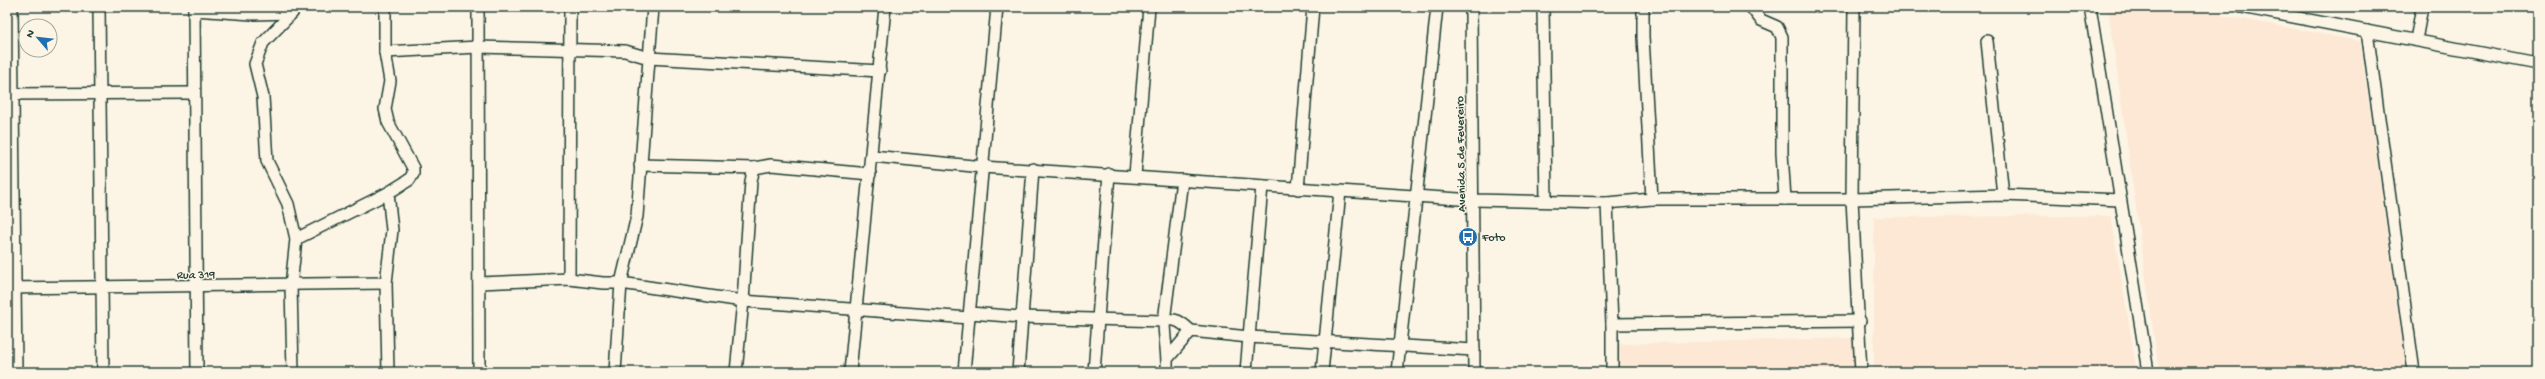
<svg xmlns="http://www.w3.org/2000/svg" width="2545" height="379" viewBox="0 0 2545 379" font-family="'Gochi Hand',sans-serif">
  <rect width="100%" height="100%" fill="#fcf5e5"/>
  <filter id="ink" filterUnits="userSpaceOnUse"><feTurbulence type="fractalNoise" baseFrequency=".025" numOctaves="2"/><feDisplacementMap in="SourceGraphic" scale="8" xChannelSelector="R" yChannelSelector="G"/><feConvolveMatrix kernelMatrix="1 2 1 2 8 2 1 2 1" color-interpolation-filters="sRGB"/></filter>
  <g filter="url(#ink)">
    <g fill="#fce8d4">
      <path d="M 2108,7 L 2178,7 L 2360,41 L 2406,372 L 2159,372 Z"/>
      <path d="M 2111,216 L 2137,372 L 1874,372 L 1874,217 Z"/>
      <path d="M 1853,338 L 1854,372 L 1616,372 L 1617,344 Z"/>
    </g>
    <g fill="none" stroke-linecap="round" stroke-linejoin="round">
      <g stroke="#1f3d34" stroke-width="14">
        <g id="minor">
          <path d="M 12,7 L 16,372"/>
          <path d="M 99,7 L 103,372"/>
          <path d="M 194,7 L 197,372"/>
          <path d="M 291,7 L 292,13 L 263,43 L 255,64 L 263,97 L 267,161 L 288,204 L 296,239 L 291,286 L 293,372"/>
          <path d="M 385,7 L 385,52 L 390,81 L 385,109 L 388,122 L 413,168 L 413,174 L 409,180 L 388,193 L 392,230 L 386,283 L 388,372"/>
          <path d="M 478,7 L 479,372"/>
          <path d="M 1471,7 L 1474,372"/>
          <path d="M 1543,7 L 1546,201"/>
          <path d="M 1643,7 L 1643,37 L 1652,199"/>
          <path d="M 1751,7 L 1761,20 L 1777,27 L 1782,37 L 1782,153 L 1785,199"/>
          <path d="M 1854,7 L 1852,199 L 1861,372"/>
          <path d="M 2090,7 L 2148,372"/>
          <path d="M 2241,7 L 2538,64"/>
          <path d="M 194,10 L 252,14 L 292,13"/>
          <path d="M 2367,31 L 2414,372"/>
          <path d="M 2416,40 L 2422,7"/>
          <path d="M 1987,41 L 2003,195"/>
          <path d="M 385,52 L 478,47 L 625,51 L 649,58 L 880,71"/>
          <path d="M 7,94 L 194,93"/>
          <path d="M 872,156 L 983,167 L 1474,200 L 1607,203 L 1652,199 L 1852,199 L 2003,195 L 2120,200"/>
          <path d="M 640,165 L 754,168 L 771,165 L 870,174"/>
          <path d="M 1135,175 L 1149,7"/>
          <path d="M 1298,189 L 1313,7"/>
          <path d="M 1607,203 L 1612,324 L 1612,372"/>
          <path d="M 296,239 L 388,193"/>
          <path d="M 569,279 L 570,7"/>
          <path d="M 479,283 L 569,279 L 603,283 L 621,283 L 743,301 L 969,318"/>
          <path d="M 7,288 L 386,283"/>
          <path d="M 970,313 L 1021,317 L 1164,321 C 1176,317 1182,323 1191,331"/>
          <path d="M 1612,324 L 1860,321"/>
          <path d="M 1168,358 L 1191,331 L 1249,337 L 1474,350"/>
          <path d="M 615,372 L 621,283 L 637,216 L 653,7"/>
          <path d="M 736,372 L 743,301 L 751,181 L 754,168"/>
          <path d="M 850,372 L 885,7"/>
          <path d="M 964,372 L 997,7"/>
          <path d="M 1018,372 L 1033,169"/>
          <path d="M 1094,372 L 1109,174"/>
          <path d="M 1167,372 C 1168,355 1164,338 1164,321 L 1182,180"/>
          <path d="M 1246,372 L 1262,186"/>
          <path d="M 1322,372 L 1340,191"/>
          <path d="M 1397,372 L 1437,7"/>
        </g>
      </g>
      <use href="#minor" stroke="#fcf5e5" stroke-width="11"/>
    </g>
  </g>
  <defs>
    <g id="bus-disc" transform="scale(1)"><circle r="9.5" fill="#1f6fb2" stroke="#fcf5e5"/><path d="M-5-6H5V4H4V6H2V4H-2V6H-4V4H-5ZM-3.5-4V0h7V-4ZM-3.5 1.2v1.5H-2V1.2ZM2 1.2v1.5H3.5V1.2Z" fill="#fff"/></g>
  </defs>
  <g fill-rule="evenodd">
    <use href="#bus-disc" x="1468" y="237"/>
  </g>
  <g text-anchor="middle" stroke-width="3" stroke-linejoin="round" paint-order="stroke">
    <g font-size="12" fill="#1f3d34" stroke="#fcf5e5">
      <text transform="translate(1460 154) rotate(-91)" y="4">Avenida 5 de Fevereiro</text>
      <text transform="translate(196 274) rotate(-1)" y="4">Rua 319</text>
    </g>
    <g font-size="12" fill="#1f3d34" stroke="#fcf5e5" text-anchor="start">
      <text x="1482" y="241">Foto</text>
    </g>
  </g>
  <rect width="2545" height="379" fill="none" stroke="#fcf5e5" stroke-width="24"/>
  <rect x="12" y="12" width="2521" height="355" fill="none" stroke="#1f3d34" stroke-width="1.5" filter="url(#ink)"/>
  <g transform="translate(38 38) rotate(298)"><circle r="19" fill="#fcf5e5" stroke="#a4ab9e"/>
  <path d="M0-3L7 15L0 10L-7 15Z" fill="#1f6fb2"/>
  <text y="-6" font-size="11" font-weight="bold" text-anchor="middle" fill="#1f3d34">N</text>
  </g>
</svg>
